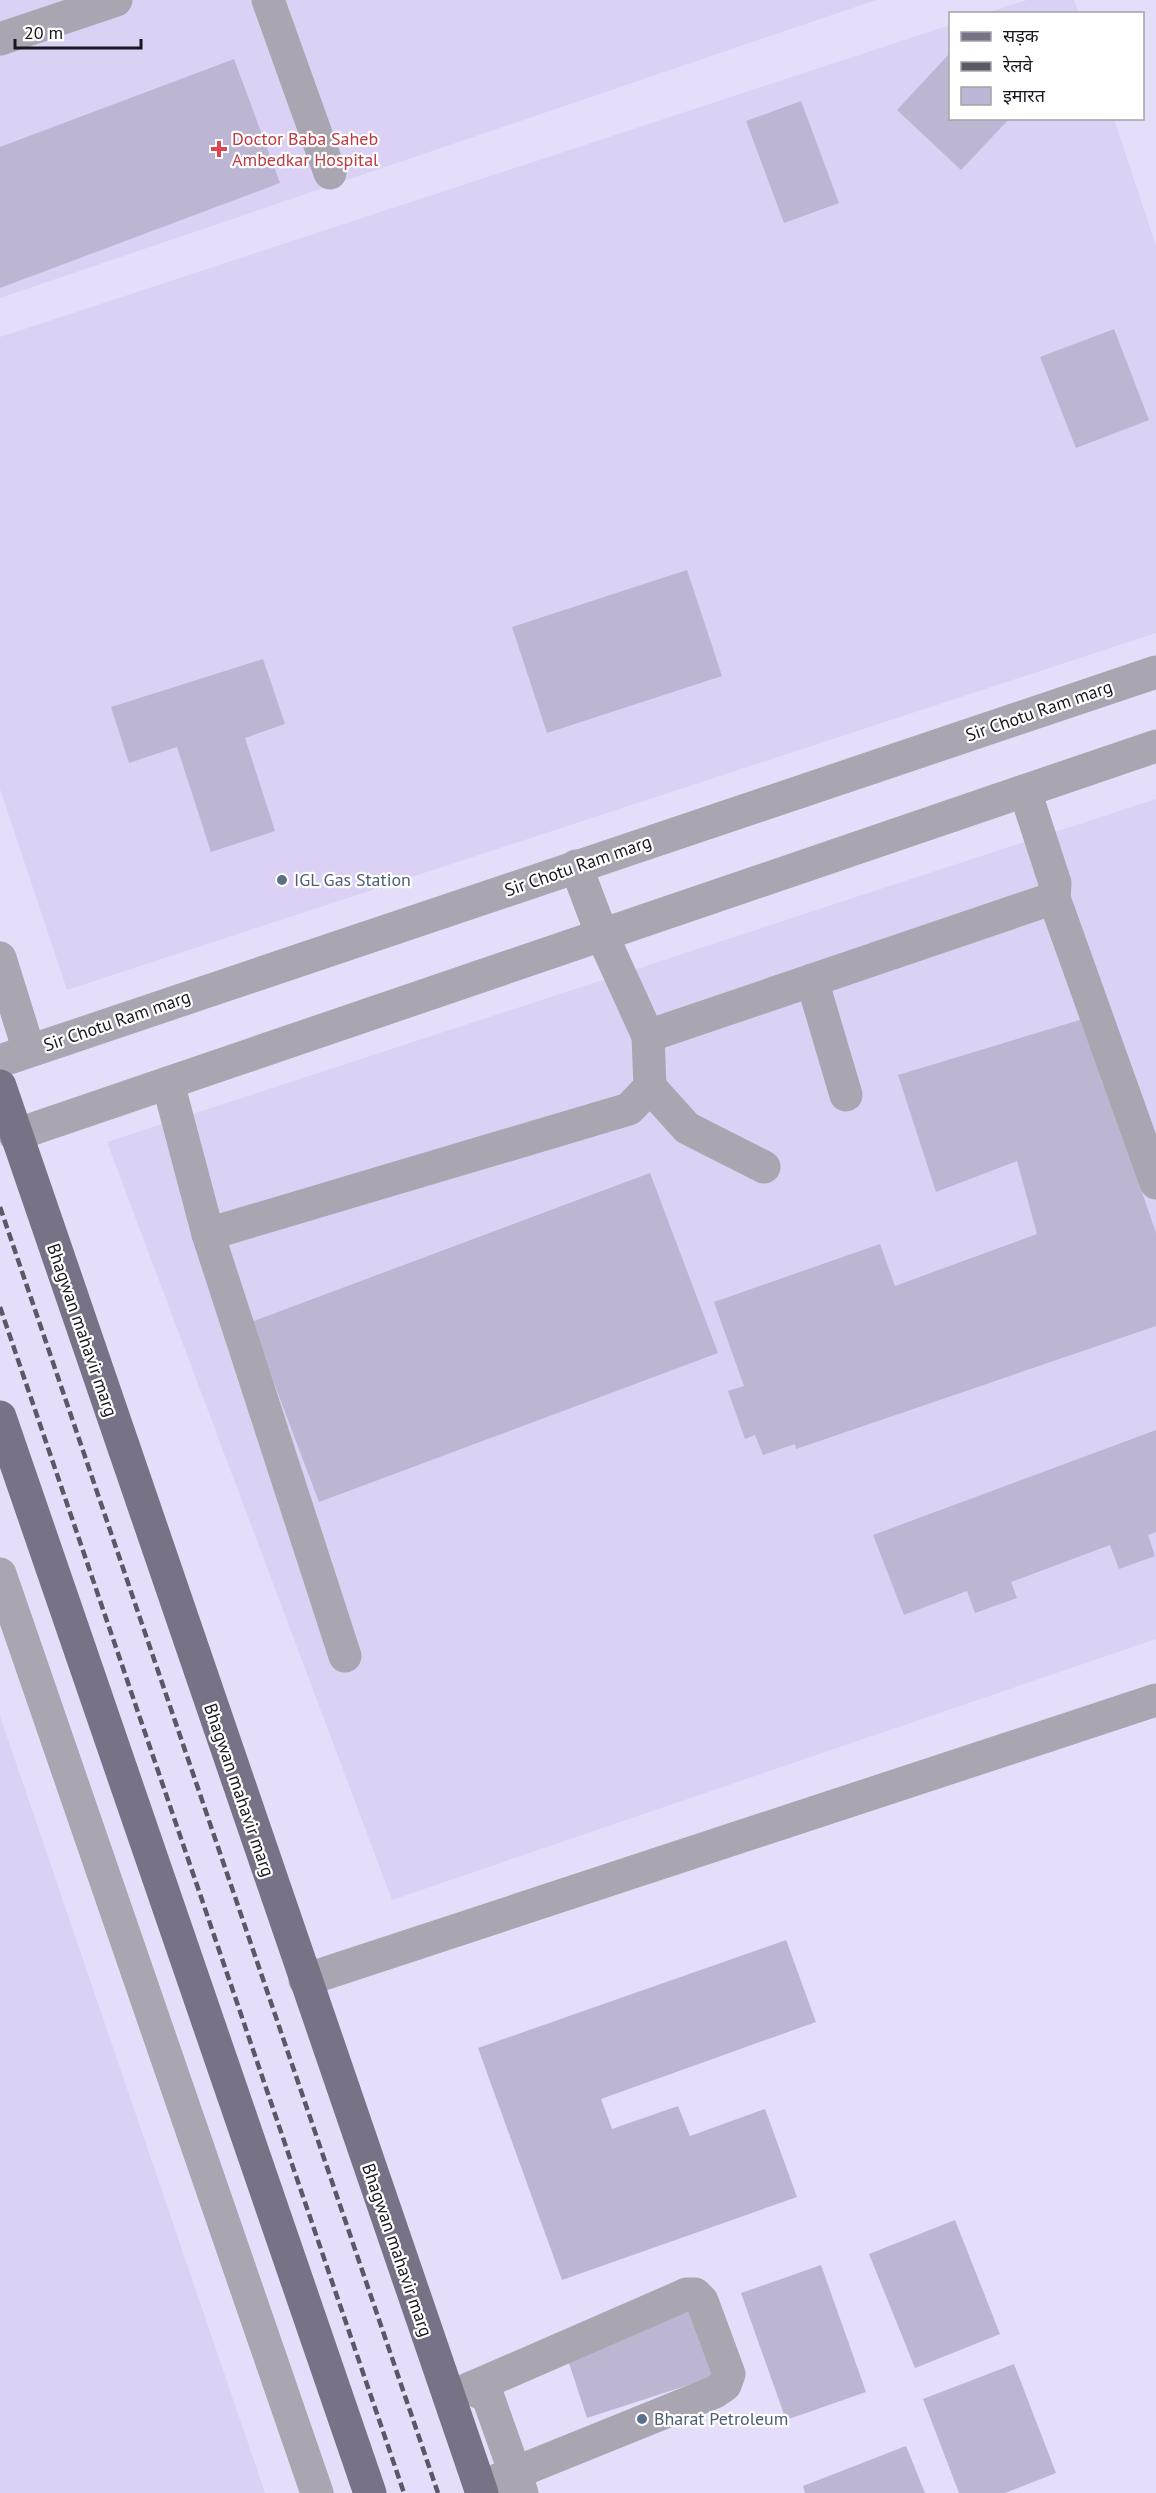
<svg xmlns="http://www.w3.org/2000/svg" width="1156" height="2493" viewBox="0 0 1156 2493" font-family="'PT Sans','Noto Sans Devanagari',sans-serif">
  <rect width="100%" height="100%" fill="#e5defa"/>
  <g fill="#dad1f4">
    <path d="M 0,0 L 876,0 L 0,298 Z"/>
    <path d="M 1027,0 L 1074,0 L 1079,13 L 986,13 Z"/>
    <path d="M 950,25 L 950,118 L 1114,119 L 1156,246 L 1156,633 L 67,990 L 0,789 L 0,337 Z"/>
    <path d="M 1156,799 L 1156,1639 L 392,1900 L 107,1142 Z"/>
    <path d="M 0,1716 L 265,2493 L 0,2493 Z"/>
  </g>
  <g fill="#bcb6d2">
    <path d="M 950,53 L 950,118 L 1010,118 L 961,170 L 897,110 Z"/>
    <path d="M 234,59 L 280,183 L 0,288 L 0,147 Z"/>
    <path d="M 801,101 L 839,203 L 784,223 L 746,121 Z"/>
    <path d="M 1114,329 L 1149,420 L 1076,448 L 1040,357 Z"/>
    <path d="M 687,570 L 722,676 L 547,733 L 512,627 Z"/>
    <path d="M 263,659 L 285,724 L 245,738 L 275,831 L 211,852 L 177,747 L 129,763 L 111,707 Z"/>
    <path d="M 1083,1019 L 1156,1233 L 1156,1326 L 796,1449 L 795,1444 L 763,1455 L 755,1435 L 745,1439 L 728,1391 L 744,1386 L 714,1302 L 880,1244 L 895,1286 L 1037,1234 L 1017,1161 L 936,1192 L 898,1075 Z"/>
    <path d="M 650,1173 L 718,1353 L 319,1502 L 251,1322 Z"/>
    <path d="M 1156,1430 L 1156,1532 L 1148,1535 L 1155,1556 L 1119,1569 L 1110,1545 L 1011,1582 L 1017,1598 L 975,1613 L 967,1591 L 904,1615 L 873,1535 Z"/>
    <path d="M 786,1940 L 816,2022 L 601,2099 L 612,2129 L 678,2106 L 690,2136 L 765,2109 L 797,2197 L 562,2280 L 478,2048 Z"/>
    <path d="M 955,2220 L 1000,2334 L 915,2368 L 869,2254 Z"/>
    <path d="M 821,2265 L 866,2392 L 786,2420 L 741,2293 Z"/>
    <path d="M 694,2309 L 719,2375 L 587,2418 L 566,2354 Z"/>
    <path d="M 1014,2364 L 1056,2473 L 1005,2493 L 959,2493 L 923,2399 Z"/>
    <path d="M 906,2446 L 925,2493 L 805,2493 L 803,2486 Z"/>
  </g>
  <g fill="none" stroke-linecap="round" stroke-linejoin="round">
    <g stroke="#a9a5b1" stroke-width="33">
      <path d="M 268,0 L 330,173"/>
      <path d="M 0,39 L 116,0"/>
      <path d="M 1054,898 L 1156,1183"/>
      <path d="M 0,958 L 29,1051"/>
      <path d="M 812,980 L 846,1095"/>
      <path d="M 648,1036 L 1054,898 L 1055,883 L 1025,791"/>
      <path d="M 0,1061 L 1156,672"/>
      <path d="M 168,1083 L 208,1234 L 629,1109 L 650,1087 L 648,1036 L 602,935 L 576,866"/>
      <path d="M 650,1087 L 687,1128 L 764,1167"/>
      <path d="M 15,1135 L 1156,746"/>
      <path d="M 208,1234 L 345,1656"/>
      <path d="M 0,1574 L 317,2493"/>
      <path d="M 305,1980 L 1156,1700"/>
      <path d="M 471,2388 L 687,2294 L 695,2294 L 702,2301 L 729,2374 L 725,2385 L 715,2392 L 480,2487"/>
      <path d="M 454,2395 L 471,2388 L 488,2397 L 522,2493"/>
    </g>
    <g stroke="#797287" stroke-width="33">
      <path d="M 0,1086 L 482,2493"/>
      <path d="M 0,1417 L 370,2493"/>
    </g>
    <g stroke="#5c5767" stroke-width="4.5" stroke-dasharray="9 4.5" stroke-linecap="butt">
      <path d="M 0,1207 L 438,2493"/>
      <path d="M 0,1307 L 404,2493"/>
    </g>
  </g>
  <path fill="#e0444e" stroke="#fff" stroke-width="2" d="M216 140h6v6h6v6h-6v6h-6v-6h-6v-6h6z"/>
  <g fill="#5c6f8a" stroke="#fff" stroke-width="2">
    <circle cx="282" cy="880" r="6"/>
    <circle cx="642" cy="2419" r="6"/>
  </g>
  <g text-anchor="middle" stroke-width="4.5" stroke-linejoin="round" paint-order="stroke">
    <g font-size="18" fill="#be3a42" stroke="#fff" text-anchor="start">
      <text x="232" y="145">Doctor Baba Saheb<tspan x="232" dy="21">Ambedkar Hospital</tspan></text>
    </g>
    <g font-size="18" fill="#191620" stroke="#fff">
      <text transform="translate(1039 711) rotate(-19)" y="6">Sir Chotu Ram marg</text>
      <text transform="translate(578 866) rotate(-19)" y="6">Sir Chotu Ram marg</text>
      <text transform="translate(117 1021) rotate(-19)" y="6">Sir Chotu Ram marg</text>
      <text transform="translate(82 1330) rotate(71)" y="6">Bhagwan mahavir marg</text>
      <text transform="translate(239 1790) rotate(71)" y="6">Bhagwan mahavir marg</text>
      <text transform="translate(397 2250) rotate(71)" y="6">Bhagwan mahavir marg</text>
    </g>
    <g font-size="18" fill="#4e5e75" stroke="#fff" text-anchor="start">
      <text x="294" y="886">IGL Gas Station</text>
      <text x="654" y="2425">Bharat Petroleum</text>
    </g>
  </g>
  <rect x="949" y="12" width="195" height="108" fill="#ffffff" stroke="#a3a2a6" stroke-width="1.5"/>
  <rect x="961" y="32" width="30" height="9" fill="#797287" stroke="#a3a2a6" stroke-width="1.5"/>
  <text x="1003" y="42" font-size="18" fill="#191620">सड़क</text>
  <rect x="961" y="62" width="30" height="9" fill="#5c5767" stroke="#a3a2a6" stroke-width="1.5"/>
  <text x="1003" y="72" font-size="18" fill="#191620">रेलवे</text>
  <rect x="961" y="87" width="30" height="18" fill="#bcb6d2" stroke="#a3a2a6" stroke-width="1.5"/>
  <text x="1003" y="102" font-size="18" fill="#191620">इमारत</text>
  <path d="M15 39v9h126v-9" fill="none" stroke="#191620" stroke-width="3"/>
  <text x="24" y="39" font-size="18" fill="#191620" stroke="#ffffff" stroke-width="4.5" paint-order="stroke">20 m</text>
</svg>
